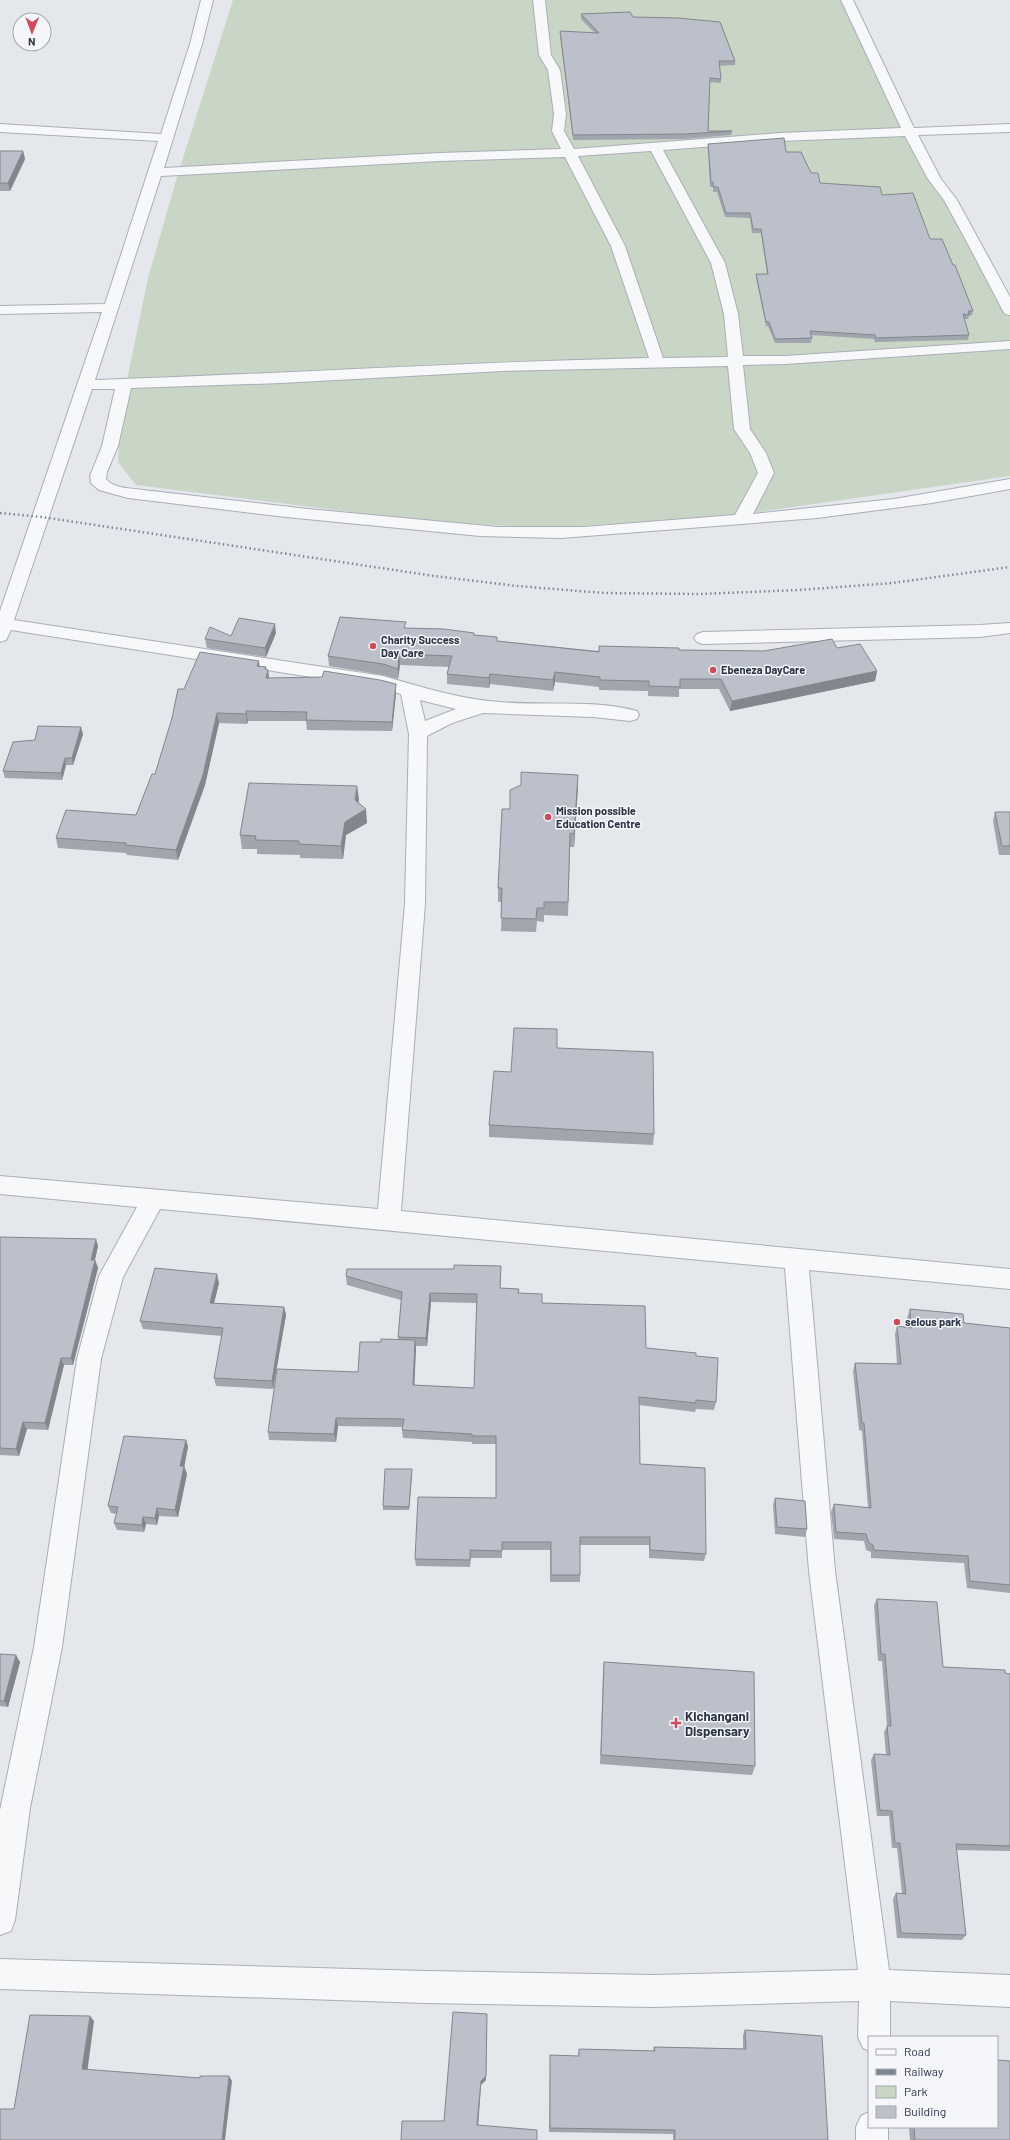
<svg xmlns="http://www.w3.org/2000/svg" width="1010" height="2140" viewBox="0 0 1010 2140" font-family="Barlow,sans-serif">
  <rect width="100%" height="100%" fill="#e4e7ec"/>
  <path fill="#c9d6c5" d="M 233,0 L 845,0 L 928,176 L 1010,306 L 1010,476 L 723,517 L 548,528 L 422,521 L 136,485 L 118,462 L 120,414 L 148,278 L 177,177 Z"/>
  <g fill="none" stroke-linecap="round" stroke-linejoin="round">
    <g stroke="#a9aeb7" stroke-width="2">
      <g id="minor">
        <path d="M 201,0 L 213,0 L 202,44 L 164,168 L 440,153 L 561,149 L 552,131 L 554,114 L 548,70 L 539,55 L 533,0 L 545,0 L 551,55 L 560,70 L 566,114 L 564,131 L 574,149 L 780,133 L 901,128 L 841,0 L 853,0 L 914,128 L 1010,124 L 1010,132 L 918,135 L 941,179 L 957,200 L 1010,297 L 1010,315 L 1005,314 L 1003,311 L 970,248 L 944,200 L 928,179 L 905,136 L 780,141 L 663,150 L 725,263 L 738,314 L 743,356 L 785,356 L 1010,341 L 1010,349 L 785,364 L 743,365 L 750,429 L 766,453 L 774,473 L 753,514 L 894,499 L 1010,479 L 1010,489 L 932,503 L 817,518 L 561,538 L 480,536 L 286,517 L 128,498 L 99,490 L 91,483 L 90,476 L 102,446 L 115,389 L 92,389 L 14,620 L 383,676 C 422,687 458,699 499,702 C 544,706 593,699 637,711 L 639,715 L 637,719 L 630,721 L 593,717 L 483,713 L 452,723 L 427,736 L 425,904 L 401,1211 L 1010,1269 L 1010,1289 L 809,1270 L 835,1571 L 889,1970 L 1010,1975 L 1010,2007 L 890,2001 L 890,2037 L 869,2037 L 869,2051 L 863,2048 L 858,2037 L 859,2001 L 654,2007 L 425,2003 L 0,1989 L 0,1959 L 425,1971 L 654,1975 L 858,1970 L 809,1571 L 785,1268 L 160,1209 L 123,1277 L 101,1359 L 62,1647 L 30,1808 L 15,1920 L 11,1931 L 0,1935 L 0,1810 L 34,1647 L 77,1359 L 99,1276 L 137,1207 L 0,1194 L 0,1176 L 378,1209 L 405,904 L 409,734 L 401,694 L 381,688 L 11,630 L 6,640 L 0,642 L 0,611 L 102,312 L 0,314 L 0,306 L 105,304 L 158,141 L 0,132 L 0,124 L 161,134 L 190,44 ZM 651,151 L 711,263 L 724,314 L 728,357 L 663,358 L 625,246 L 578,156 ZM 565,157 L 611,246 L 649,358 C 464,362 279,374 95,380 L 161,176 L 440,161 ZM 728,366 L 734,429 L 750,453 L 758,473 L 735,515 L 584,527 L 498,527 L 308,509 L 143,490 C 131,488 114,489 106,479 L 107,472 L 118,446 L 131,388 L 281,383 L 502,371 ZM 420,700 L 456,709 L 425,721 Z"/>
        <path d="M 1010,623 L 1010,633 L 980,637 L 703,644 L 697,642 L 694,638 L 697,634 L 703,632 L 980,625 Z"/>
        <path d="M 869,2112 L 869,2127 L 888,2127 L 888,2140 L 856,2140 L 856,2127 L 861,2116 Z"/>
      </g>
    </g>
    <use href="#minor" fill="#f7f8fa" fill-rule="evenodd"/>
    <path stroke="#7d8696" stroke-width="2.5" stroke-dasharray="1.5 3" stroke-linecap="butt" d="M 0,513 L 42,517 L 434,576 L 517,586 L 604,593 L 700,594 L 799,590 L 892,583 L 1010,567"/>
  </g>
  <g fill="#a1a5ae" fill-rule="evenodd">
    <path d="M 581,14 L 633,17 L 735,61 L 735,65 L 719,66 L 721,79 L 721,83 L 710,82 L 708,131 L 732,131 L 731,135 L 686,139 L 573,140 L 560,35 L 560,31 L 595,33 L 581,19 Z"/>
    <path d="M 708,144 L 786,152 L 811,173 L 820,183 L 882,195 L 930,239 L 973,311 L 972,315 L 969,316 L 968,319 L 964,319 L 969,335 L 968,340 L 875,342 L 874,339 L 811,335 L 812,338 L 811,343 L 775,343 L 768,326 L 766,326 L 756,278 L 756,274 L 767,274 L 761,233 L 752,233 L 750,218 L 725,217 L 717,192 L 713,192 L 713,187 L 710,187 L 708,148 Z"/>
    <path d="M 0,151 L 23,151 L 25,159 L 10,191 L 0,191 Z"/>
    <path d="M 406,628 L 474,633 L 474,635 L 497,637 L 497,641 L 599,651 L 599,646 L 679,650 L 764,651 L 837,648 L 877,671 L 875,681 L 730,711 L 719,689 L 679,689 L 679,697 L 648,696 L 648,691 L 643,691 L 599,690 L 599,687 L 555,682 L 553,691 L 490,684 L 489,688 L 447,684 L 447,674 L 449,667 L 400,665 L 398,679 L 383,675 L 329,666 L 328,656 Z"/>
    <path d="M 276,633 L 266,657 L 207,648 L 205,639 Z"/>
    <path d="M 260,666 L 266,667 L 266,669 L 268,670 L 269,678 L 396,684 L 396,694 L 392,731 L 307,730 L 306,721 L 248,721 L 247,724 L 219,723 L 205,785 L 178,860 L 127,855 L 126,853 L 58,848 L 56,838 L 136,815 L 155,774 L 184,689 Z"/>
    <path d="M 83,734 L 73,765 L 66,765 L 62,780 L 5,778 L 3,771 L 35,740 Z"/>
    <path d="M 578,775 L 574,847 L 570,847 L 568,916 L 544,915 L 544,922 L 537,921 L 536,932 L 501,931 L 502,902 L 498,902 L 498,888 L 510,809 Z"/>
    <path d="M 359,799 L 358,803 L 367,823 L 346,835 L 343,859 L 300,858 L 300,855 L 257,854 L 257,849 L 242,849 L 240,835 Z"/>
    <path d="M 995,812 L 1010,812 L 1010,855 L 999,855 L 993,821 Z"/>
    <path d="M 557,1048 L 654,1134 L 653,1145 L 489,1137 L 489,1125 L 511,1072 Z"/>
    <path d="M 0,1237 L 98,1246 L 95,1260 L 98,1268 L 73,1365 L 64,1365 L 48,1430 L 27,1429 L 19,1456 L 0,1455 Z"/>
    <path d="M 501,1274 L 500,1288 L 519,1289 L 519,1293 L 646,1348 L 696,1356 L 716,1402 L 714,1410 L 696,1409 L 695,1412 L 639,1405 L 640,1464 L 706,1554 L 704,1561 L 649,1558 L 649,1545 L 580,1545 L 580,1582 L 550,1582 L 550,1550 L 502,1550 L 502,1558 L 471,1558 L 470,1567 L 416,1566 L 415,1559 L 496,1498 L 496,1444 L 472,1444 L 472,1442 L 403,1438 L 402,1430 L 402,1427 L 338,1426 L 336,1442 L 269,1440 L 268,1432 L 358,1372 L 381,1342 L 398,1340 L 401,1300 L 347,1285 L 346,1276 ZM 431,1302 L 477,1303 L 474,1388 L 414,1385 L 416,1346 L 427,1346 Z"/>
    <path d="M 219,1283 L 214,1303 L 284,1307 L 286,1315 L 273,1389 L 216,1386 L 214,1378 L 222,1336 L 143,1329 L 140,1321 Z"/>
    <path d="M 910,1309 L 964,1323 L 1010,1328 L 1010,1593 L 967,1588 L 964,1563 L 871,1558 L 871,1552 L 866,1550 L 864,1541 L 834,1539 L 831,1512 L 834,1504 L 868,1508 L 862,1431 L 859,1430 L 853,1371 L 855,1363 L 897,1364 L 895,1334 L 897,1326 L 908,1327 L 907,1318 Z"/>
    <path d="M 186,1440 L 188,1447 L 184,1466 L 187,1474 L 178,1517 L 159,1516 L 157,1525 L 146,1524 L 144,1532 L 117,1530 L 114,1523 L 117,1514 L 111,1513 L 108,1506 Z"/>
    <path d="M 412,1473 L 409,1510 L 383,1510 L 383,1506 Z"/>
    <path d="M 775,1498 L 807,1529 L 805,1537 L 775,1534 L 773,1505 Z"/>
    <path d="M 877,1599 L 943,1667 L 1010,1674 L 1010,1851 L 956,1850 L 966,1935 L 962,1940 L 897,1938 L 893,1899 L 896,1893 L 902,1893 L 897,1848 L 892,1848 L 889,1816 L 877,1816 L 871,1760 L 874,1754 L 886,1755 L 884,1732 L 887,1726 L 882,1661 L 878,1661 L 874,1605 Z"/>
    <path d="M 0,1654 L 20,1662 L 8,1707 L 0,1706 Z"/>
    <path d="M 604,1662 L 755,1766 L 752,1775 L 600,1764 L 603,1672 Z"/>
    <path d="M 745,2030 L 828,2140 L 673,2140 L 673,2134 L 549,2132 L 550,2055 L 578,2056 L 579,2049 L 653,2051 L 654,2047 L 743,2049 L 743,2035 Z"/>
    <path d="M 909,2127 L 997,2127 L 1010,2140 L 910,2140 Z"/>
  </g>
  <g fill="#83868d">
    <path d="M 23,151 L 25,159 L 10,191 L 8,183 Z"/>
    <path d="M 275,624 L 276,633 L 266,657 L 265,648 Z"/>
    <path d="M 399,654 L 400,665 L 398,679 L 398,669 Z"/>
    <path d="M 259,661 L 260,671 L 257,666 Z"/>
    <path d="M 266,667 L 267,674 L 268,670 L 269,679 L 267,687 L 265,669 Z"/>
    <path d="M 877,671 L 875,681 L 730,711 L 732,701 Z"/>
    <path d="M 555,672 L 555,682 L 553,691 L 553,680 Z"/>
    <path d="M 490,674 L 490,684 L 489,688 L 489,678 Z"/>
    <path d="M 396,684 L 396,694 L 392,731 L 392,722 Z"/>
    <path d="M 246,711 L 248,721 L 247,724 L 246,714 Z"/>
    <path d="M 217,713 L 219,723 L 205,785 L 178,860 L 176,850 Z"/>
    <path d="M 81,727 L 83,734 L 73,765 L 72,758 Z"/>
    <path d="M 65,758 L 66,765 L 62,780 L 61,773 Z"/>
    <path d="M 578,775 L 578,789 L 574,847 L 574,834 Z"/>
    <path d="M 357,786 L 359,799 L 357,814 L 355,800 Z"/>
    <path d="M 366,809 L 367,823 L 346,835 L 343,859 L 341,846 L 345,822 Z"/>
    <path d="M 96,1239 L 98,1246 L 93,1268 L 91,1260 Z"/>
    <path d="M 95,1260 L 98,1268 L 73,1365 L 71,1358 Z"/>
    <path d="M 217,1274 L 219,1283 L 212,1311 L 210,1303 Z"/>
    <path d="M 430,1293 L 431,1302 L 427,1346 L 426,1338 Z"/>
    <path d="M 284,1307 L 286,1315 L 273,1389 L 272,1381 Z"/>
    <path d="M 415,1340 L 416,1348 L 414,1394 L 413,1385 Z"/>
    <path d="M 61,1358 L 64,1365 L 48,1430 L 45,1423 Z"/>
    <path d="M 336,1418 L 338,1426 L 336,1442 L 334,1434 Z"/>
    <path d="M 23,1422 L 27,1429 L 19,1456 L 16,1449 Z"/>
    <path d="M 186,1440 L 188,1447 L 183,1473 L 180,1466 Z"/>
    <path d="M 184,1466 L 187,1474 L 178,1517 L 175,1510 Z"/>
    <path d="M 412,1469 L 412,1473 L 409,1510 L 409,1507 Z"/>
    <path d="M 157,1508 L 159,1516 L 157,1525 L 155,1518 Z"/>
    <path d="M 143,1517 L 146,1524 L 144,1532 L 142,1525 Z"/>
    <path d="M 16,1655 L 20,1662 L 8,1707 L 4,1701 Z"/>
    <path d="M 90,2016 L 94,2021 L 87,2074 L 82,2069 Z"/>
    <path d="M 487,2019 L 486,2080 L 481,2085 L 478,2129 L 477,2125 L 481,2081 Z"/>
    <path d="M 229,2076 L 232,2081 L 225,2140 L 222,2140 Z"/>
  </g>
  <g fill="#bbc0ca" stroke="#83868d">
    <path d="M 630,12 L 633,17 L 678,18 L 720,22 L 735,61 L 719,61 L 721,79 L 710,78 L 708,131 L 732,131 L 686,134 L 573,135 L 560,31 L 599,33 L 581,14 Z"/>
    <path d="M 784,138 L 786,152 L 801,152 L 811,173 L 818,173 L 820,183 L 880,187 L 882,195 L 913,193 L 930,239 L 942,239 L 953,265 L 955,265 L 973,311 L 968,311 L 969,315 L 963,314 L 969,335 L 876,338 L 875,335 L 810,331 L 812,338 L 775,339 L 769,322 L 766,322 L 756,274 L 768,274 L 761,229 L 753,229 L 750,213 L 726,213 L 718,187 L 713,187 L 713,182 L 711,182 L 708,144 Z"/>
    <path d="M 0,151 L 23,151 L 8,183 L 0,183 Z"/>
    <path d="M 340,617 L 406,622 L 404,628 L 444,629 L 474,633 L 474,635 L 497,637 L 497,641 L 599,652 L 599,646 L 679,648 L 679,650 L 764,651 L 832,639 L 837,648 L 860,644 L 877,671 L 732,701 L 721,679 L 680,679 L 680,687 L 649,686 L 649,681 L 643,681 L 600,680 L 600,677 L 555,672 L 553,680 L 490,674 L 489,678 L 447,674 L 452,656 L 399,654 L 398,669 L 383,664 L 328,656 Z"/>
    <path d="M 239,618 L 275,624 L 265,648 L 205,639 L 210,627 L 231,636 Z"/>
    <path d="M 200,652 L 259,661 L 257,666 L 266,667 L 265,669 L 268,670 L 266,678 L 322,677 L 324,671 L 380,680 L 396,684 L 392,722 L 306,720 L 307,712 L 246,711 L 246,714 L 217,713 L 203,775 L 176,850 L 125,845 L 126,843 L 56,838 L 66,810 L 136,815 L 152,774 L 155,774 L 172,718 L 178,689 L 184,689 Z"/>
    <path d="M 38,726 L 81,727 L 72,758 L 65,758 L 61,773 L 3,771 L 13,742 L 35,740 Z"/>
    <path d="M 521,772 L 578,775 L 574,834 L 570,833 L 568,902 L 544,902 L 544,908 L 537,908 L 536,919 L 501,918 L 502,888 L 498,888 L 502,809 L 510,809 L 510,790 L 521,785 Z"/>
    <path d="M 249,783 L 357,786 L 355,800 L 366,809 L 345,822 L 341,846 L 299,844 L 299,841 L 255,840 L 256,836 L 240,835 Z"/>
    <path d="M 995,812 L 1010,812 L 1010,846 L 1002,846 Z"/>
    <path d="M 514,1028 L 557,1029 L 557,1048 L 653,1052 L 654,1134 L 489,1125 L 494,1071 L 511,1072 Z"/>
    <path d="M 0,1237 L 96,1239 L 91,1260 L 95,1260 L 71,1358 L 61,1358 L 45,1423 L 23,1422 L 16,1449 L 0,1448 Z"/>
    <path d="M 454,1265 L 501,1266 L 500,1288 L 519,1289 L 518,1293 L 542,1294 L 542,1303 L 645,1306 L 646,1348 L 696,1353 L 696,1356 L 718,1358 L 716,1402 L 696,1400 L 696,1403 L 639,1397 L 640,1464 L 705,1468 L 706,1554 L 650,1550 L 650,1537 L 580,1537 L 580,1575 L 551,1575 L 551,1542 L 502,1542 L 502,1551 L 470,1550 L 470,1560 L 415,1559 L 418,1497 L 496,1498 L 496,1436 L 472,1436 L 472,1434 L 402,1430 L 404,1419 L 336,1418 L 334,1434 L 268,1432 L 277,1369 L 358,1372 L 360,1342 L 381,1342 L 381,1339 L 415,1340 L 413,1385 L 474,1388 L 477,1294 L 430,1293 L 426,1338 L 398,1337 L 402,1292 L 346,1276 L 347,1269 L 454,1269 Z"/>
    <path d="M 155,1268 L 217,1274 L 210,1303 L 284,1307 L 272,1381 L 214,1378 L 223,1328 L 140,1321 Z"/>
    <path d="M 910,1309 L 963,1314 L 964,1323 L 1010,1328 L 1010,1585 L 970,1581 L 968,1556 L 874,1550 L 873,1545 L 869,1543 L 866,1534 L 836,1532 L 834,1504 L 871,1508 L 864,1423 L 862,1423 L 855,1363 L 901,1364 L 897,1326 L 911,1328 Z"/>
    <path d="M 124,1436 L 186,1440 L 180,1466 L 184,1466 L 175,1510 L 157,1508 L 155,1518 L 143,1517 L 142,1525 L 114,1523 L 118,1507 L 108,1506 Z"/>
    <path d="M 385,1469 L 412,1469 L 409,1507 L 383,1506 Z"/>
    <path d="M 775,1498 L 805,1501 L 807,1529 L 777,1527 Z"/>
    <path d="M 877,1599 L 937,1602 L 943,1667 L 1005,1670 L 1005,1673 L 1010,1674 L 1010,1846 L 956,1844 L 966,1935 L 901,1933 L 896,1893 L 906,1894 L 900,1843 L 895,1843 L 892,1811 L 880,1810 L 874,1754 L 890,1755 L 887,1726 L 891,1726 L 885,1654 L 881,1654 Z"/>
    <path d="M 0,1654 L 16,1655 L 4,1701 L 0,1701 Z"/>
    <path d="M 604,1662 L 754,1672 L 755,1766 L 601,1755 Z"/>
    <path d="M 453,2012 L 487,2014 L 486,2076 L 481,2081 L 477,2125 L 537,2130 L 537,2140 L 401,2140 L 402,2121 L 444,2121 Z"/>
    <path d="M 30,2015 L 90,2016 L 82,2069 L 200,2078 L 200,2076 L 229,2076 L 222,2140 L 0,2140 L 0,2109 L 14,2109 Z"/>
    <path d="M 745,2030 L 822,2036 L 828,2140 L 675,2140 L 675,2130 L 550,2128 L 550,2055 L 579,2056 L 579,2049 L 655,2051 L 654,2047 L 746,2049 Z"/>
    <path d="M 997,2060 L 1010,2061 L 1010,2140 L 915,2140 L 914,2127 L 997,2127 Z"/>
  </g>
  <g fill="#d1495b" stroke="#f4f6f9" stroke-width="1.5">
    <circle cx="373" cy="646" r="4"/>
    <circle cx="713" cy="670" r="4"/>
    <circle cx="548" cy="817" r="4"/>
    <circle cx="897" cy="1322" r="4"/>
    <path d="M674 1717h4v4h4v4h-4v4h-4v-4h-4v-4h4z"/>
  </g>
  <g text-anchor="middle" stroke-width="3" stroke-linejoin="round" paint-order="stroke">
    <g font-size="11" font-weight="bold" fill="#2b3445" stroke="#f4f6f9" text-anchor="start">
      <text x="381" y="644">Charity Success<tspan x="381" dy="13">Day Care</tspan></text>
      <text x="721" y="674">Ebeneza DayCare</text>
      <text x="556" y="815">Mission possible<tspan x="556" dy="13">Education Centre</tspan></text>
      <text x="905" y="1326">selous park</text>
    </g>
    <g font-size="13" font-weight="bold" fill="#2b3445" stroke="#f4f6f9" text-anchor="start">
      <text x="685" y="1721">Kichangani<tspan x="685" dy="15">Dispensary</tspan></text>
    </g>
  </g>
  <rect x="868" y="2036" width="130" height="92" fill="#f4f6f9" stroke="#a4a8b1"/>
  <rect x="876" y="2049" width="20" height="6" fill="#f7f8fa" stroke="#a4a8b1"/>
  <text x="904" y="2056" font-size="12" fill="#2b3445">Road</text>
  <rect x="876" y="2069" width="20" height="6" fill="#7d8696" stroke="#a4a8b1"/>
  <text x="904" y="2076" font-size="12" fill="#2b3445">Railway</text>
  <rect x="876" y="2086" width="20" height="12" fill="#c9d6c5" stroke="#a4a8b1"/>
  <text x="904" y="2096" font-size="12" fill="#2b3445">Park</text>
  <rect x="876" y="2106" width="20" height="12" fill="#bbc0ca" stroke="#a4a8b1"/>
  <text x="904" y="2116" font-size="12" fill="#2b3445">Building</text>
  <g transform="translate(32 32) rotate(181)"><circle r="19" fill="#f4f6f9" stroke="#a4a8b1"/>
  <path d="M0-3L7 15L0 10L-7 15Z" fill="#d1495b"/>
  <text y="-6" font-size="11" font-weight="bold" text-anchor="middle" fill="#2b3445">N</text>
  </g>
</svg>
